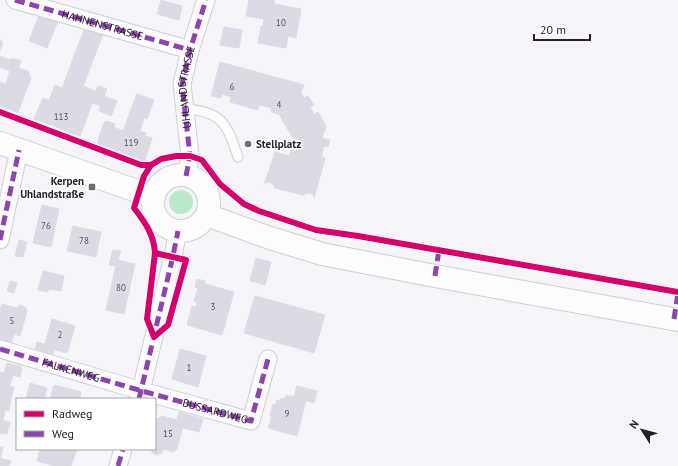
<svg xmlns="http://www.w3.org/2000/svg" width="678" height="466" viewBox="0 0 678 466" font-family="'PT Sans',sans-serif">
  <rect width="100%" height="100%" fill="#f6f3f9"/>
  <circle fill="#bbe9cc" cx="181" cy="202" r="12"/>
  <g fill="#dcdae4" stroke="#dddce4">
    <path d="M 161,0 L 182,6 L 179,20 L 157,14 Z"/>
    <path d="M 249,0 L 274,0 L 274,4 L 301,9 L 296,38 L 288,36 L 286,48 L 258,43 L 261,26 L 263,27 L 264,19 L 246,16 Z"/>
    <path d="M 39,15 L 58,21 L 47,48 L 29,41 Z"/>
    <path d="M 224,27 L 242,30 L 239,48 L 220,45 Z"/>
    <path d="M 85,28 L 103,34 L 92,63 L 74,56 Z"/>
    <path d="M 0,40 L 3,42 L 0,51 Z"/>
    <path d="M 0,56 L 11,60 L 12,58 L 21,61 L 12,86 L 6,84 L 10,71 L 0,67 Z"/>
    <path d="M 74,56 L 92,63 L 74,110 L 57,103 Z"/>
    <path d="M 220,62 L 304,85 L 301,93 L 304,98 L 308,96 L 314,105 L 310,107 L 314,114 L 318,112 L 326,126 L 322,138 L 330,140 L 328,147 L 324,146 L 321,157 L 325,158 L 314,198 L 313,194 L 308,193 L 303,195 L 275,188 L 272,183 L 266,182 L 264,185 L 275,152 L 289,156 L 294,140 L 279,114 L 271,112 L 272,108 L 259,105 L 258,110 L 230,102 L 231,97 L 222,94 L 221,98 L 211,96 Z"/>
    <path d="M 19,68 L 28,71 L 31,78 L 26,91 L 12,86 Z"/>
    <path d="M 0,82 L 12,86 L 4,107 L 0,106 Z"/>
    <path d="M 55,85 L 62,88 L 57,103 L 49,100 Z"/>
    <path d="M 12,86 L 26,91 L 18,113 L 4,107 Z"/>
    <path d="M 83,86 L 96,91 L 98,86 L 107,89 L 101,106 L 92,103 L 88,115 L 74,110 Z"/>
    <path d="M 137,94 L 154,100 L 147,119 L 144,118 L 143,121 L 129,115 Z"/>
    <path d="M 104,96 L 117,101 L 114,109 L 101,104 Z"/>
    <path d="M 43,98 L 57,103 L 49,124 L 34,119 Z"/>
    <path d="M 57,103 L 74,110 L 66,131 L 49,124 Z"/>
    <path d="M 101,104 L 114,109 L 111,116 L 99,111 Z"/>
    <path d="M 74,110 L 88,115 L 80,136 L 66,131 Z"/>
    <path d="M 129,115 L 143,121 L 140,131 L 134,129 L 132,134 L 123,131 Z"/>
    <path d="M 106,121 L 115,124 L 114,127 L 104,123 Z"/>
    <path d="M 104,123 L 123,131 L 116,150 L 97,143 Z"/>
    <path d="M 134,129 L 146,133 L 137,158 L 116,150 L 123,131 L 132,134 Z"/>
    <path d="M 145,136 L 152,138 L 145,161 L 137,158 Z"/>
    <path d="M 42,205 L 59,209 L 51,247 L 33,243 Z"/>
    <path d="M 73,226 L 101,232 L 96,257 L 67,251 Z"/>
    <path d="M 19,240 L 27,242 L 23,257 L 15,256 Z"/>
    <path d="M 113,250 L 121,251 L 116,266 L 109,265 Z"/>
    <path d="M 256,258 L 271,262 L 269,270 L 254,266 Z"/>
    <path d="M 117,260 L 135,264 L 124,314 L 106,310 Z"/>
    <path d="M 254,266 L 269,270 L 267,278 L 252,273 Z"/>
    <path d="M 43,271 L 52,273 L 48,292 L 38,290 Z"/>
    <path d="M 52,273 L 64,276 L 61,291 L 49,289 Z"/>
    <path d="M 252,273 L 267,278 L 265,285 L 250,281 Z"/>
    <path d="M 197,279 L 205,281 L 205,284 L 234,292 L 222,335 L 187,325 L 192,306 L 196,307 L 197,302 L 194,301 L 198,288 L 195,287 Z"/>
    <path d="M 10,281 L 17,283 L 14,293 L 7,291 Z"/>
    <path d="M 255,296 L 325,315 L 314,353 L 244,333 Z"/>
    <path d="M 2,304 L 27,311 L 20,336 L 0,330 L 0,310 Z"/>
    <path d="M 20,305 L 25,307 L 27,311 L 16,308 Z"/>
    <path d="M 52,319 L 75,326 L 67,353 L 44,347 Z"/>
    <path d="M 0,330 L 14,334 L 10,348 L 0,345 Z"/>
    <path d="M 37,342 L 45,344 L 44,347 L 54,350 L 52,359 L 34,354 Z"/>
    <path d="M 180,349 L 206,356 L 198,387 L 172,379 Z"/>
    <path d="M 7,363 L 22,367 L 20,377 L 4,373 Z"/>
    <path d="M 0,372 L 13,375 L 10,386 L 14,387 L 11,399 L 0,396 Z"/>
    <path d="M 30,383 L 47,388 L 44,399 L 26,399 Z"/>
    <path d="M 54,385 L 81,392 L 80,399 L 50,399 Z"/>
    <path d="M 297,386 L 317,391 L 314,403 L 294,397 Z"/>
    <path d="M 286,395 L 306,400 L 297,436 L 268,428 L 272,417 L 270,416 L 273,404 L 275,405 L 277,400 L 279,401 L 280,399 L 285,398 Z"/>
    <path d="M 0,396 L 11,399 L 9,411 L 5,410 L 3,421 L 0,420 Z"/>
    <path d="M 179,412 L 203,419 L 199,432 L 183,428 L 184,422 L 177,420 Z"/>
    <path d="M 162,416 L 184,422 L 177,449 L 173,452 L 163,449 L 164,443 L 155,441 L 155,425 L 157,419 Z"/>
    <path d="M 0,420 L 10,422 L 7,434 L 0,433 Z"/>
    <path d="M 155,441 L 164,443 L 162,453 L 155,455 L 151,451 L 151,449 L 155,449 Z"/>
    <path d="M 0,447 L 3,447 L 0,460 Z"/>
    <path d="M 40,449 L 77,449 L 71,466 L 55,466 L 37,461 Z"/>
    <path d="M 0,458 L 11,461 L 9,466 L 0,466 Z"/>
  </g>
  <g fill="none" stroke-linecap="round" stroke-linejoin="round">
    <g stroke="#d0cdd6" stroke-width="11">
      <path id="service" d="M 185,109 C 222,111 227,124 238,157"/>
    </g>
    <g stroke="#d0cdd6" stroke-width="19">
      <g id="minor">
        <path id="s1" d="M 15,0 L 190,50"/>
        <path id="s2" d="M 186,176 L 190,156 L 182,84 L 190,50 L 206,0"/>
        <path d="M 0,240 L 19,150"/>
        <path id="s3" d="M 0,349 L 142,391 L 251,421 L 268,359"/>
        <path d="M 139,399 L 173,256 L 178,231"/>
        <path d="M 118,466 L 123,449"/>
      </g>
    </g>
    <g stroke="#d0cdd6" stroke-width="24">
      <g id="secondary">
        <path d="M 0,143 L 154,197"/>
        <circle cx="181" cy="203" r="28"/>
        <path d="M 207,215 L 267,237 L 322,254 L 435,276 L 678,320"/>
      </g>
    </g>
    <use href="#service" stroke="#fefdfe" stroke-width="9"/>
    <use href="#minor" stroke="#fefdfe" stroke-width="17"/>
    <use href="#secondary" stroke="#fefdfe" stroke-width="22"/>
    <g stroke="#8e44ad" stroke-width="5" stroke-dasharray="10 5" stroke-linecap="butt">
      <path d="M 15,0 L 190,50"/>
      <path d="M 186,176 L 190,156 L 182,84 L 190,50 L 206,0"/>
      <path d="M 0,240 L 19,150"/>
      <path d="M 435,276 L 439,250"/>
      <path d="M 674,319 L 678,293"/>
      <path d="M 0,349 L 142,391 L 251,421 L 268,359"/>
      <path d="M 139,399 L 173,256 L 178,231"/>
      <path d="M 118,466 L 123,449"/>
    </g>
    <g stroke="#fff" stroke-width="8">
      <g id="cycleway">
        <path d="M 0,112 L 141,165 L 151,165 L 161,159 L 176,156 L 190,156 L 202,160 L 220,184 L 244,204 L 259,211 L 316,230 L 358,236 L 678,292"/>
        <path d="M 151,165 L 144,176 L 134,208 C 145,222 154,235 155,253 L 186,260 L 168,325 L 154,337 L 147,319 L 155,253"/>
      </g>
    </g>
    <use href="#cycleway" stroke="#d6006c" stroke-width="6"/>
  </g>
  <g fill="#6e6a72" stroke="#fff" stroke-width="1.5">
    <circle cx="248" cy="144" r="4"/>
    <rect x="88" y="183" width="8" height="8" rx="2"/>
  </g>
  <g text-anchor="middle" stroke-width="3.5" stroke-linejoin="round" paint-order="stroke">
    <g font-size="9" fill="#57525c">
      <text x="281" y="26">10</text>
      <text x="232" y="90">6</text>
      <text x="279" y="108">4</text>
      <text x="61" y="120">113</text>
      <text x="131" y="146">119</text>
      <text x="46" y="229">76</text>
      <text x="84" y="244">78</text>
      <text x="121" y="291">80</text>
      <text x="213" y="310">3</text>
      <text x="12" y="324">5</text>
      <text x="60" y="338">2</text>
      <text x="189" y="371">1</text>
      <text x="287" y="417">9</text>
      <text x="168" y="437">15</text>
    </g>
    <g font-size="11" fill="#25202a" stroke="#fff">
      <text dy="4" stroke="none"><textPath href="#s1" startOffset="91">HAHNENSTRASSE</textPath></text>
      <text dy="4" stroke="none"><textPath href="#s2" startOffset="90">UHLANDSTRASSE</textPath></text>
      <text dy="4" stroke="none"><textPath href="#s3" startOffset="74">FALKENWEG</textPath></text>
      <text dy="4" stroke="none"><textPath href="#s3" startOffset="224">BUSSARDWEG</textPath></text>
    </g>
    <g font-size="11" font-weight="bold" fill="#25202a" stroke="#fff" text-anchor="start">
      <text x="256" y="148">Stellplatz</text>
      <text x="84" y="185" text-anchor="end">Kerpen<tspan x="84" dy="13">Uhlandstraße</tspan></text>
    </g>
  </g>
  <rect x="16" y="398" width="140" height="52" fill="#ffffff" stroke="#a8a6aa"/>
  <rect x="24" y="411" width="20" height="6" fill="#d6006c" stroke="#a8a6aa"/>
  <text x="52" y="418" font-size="12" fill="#25202a">Radweg</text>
  <rect x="24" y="431" width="20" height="6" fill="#8e44ad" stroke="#a8a6aa"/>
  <text x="52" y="438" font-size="12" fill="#25202a">Weg</text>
  <g transform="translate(642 430) rotate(306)" stroke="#ffffff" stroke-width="3" paint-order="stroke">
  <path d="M0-3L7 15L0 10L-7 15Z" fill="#25202a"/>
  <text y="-6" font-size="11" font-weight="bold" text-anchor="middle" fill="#25202a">N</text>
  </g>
  <path d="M534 34v6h56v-6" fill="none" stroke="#25202a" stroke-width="2"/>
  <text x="540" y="34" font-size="12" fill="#25202a" stroke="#ffffff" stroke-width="3" paint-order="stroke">20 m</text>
</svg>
